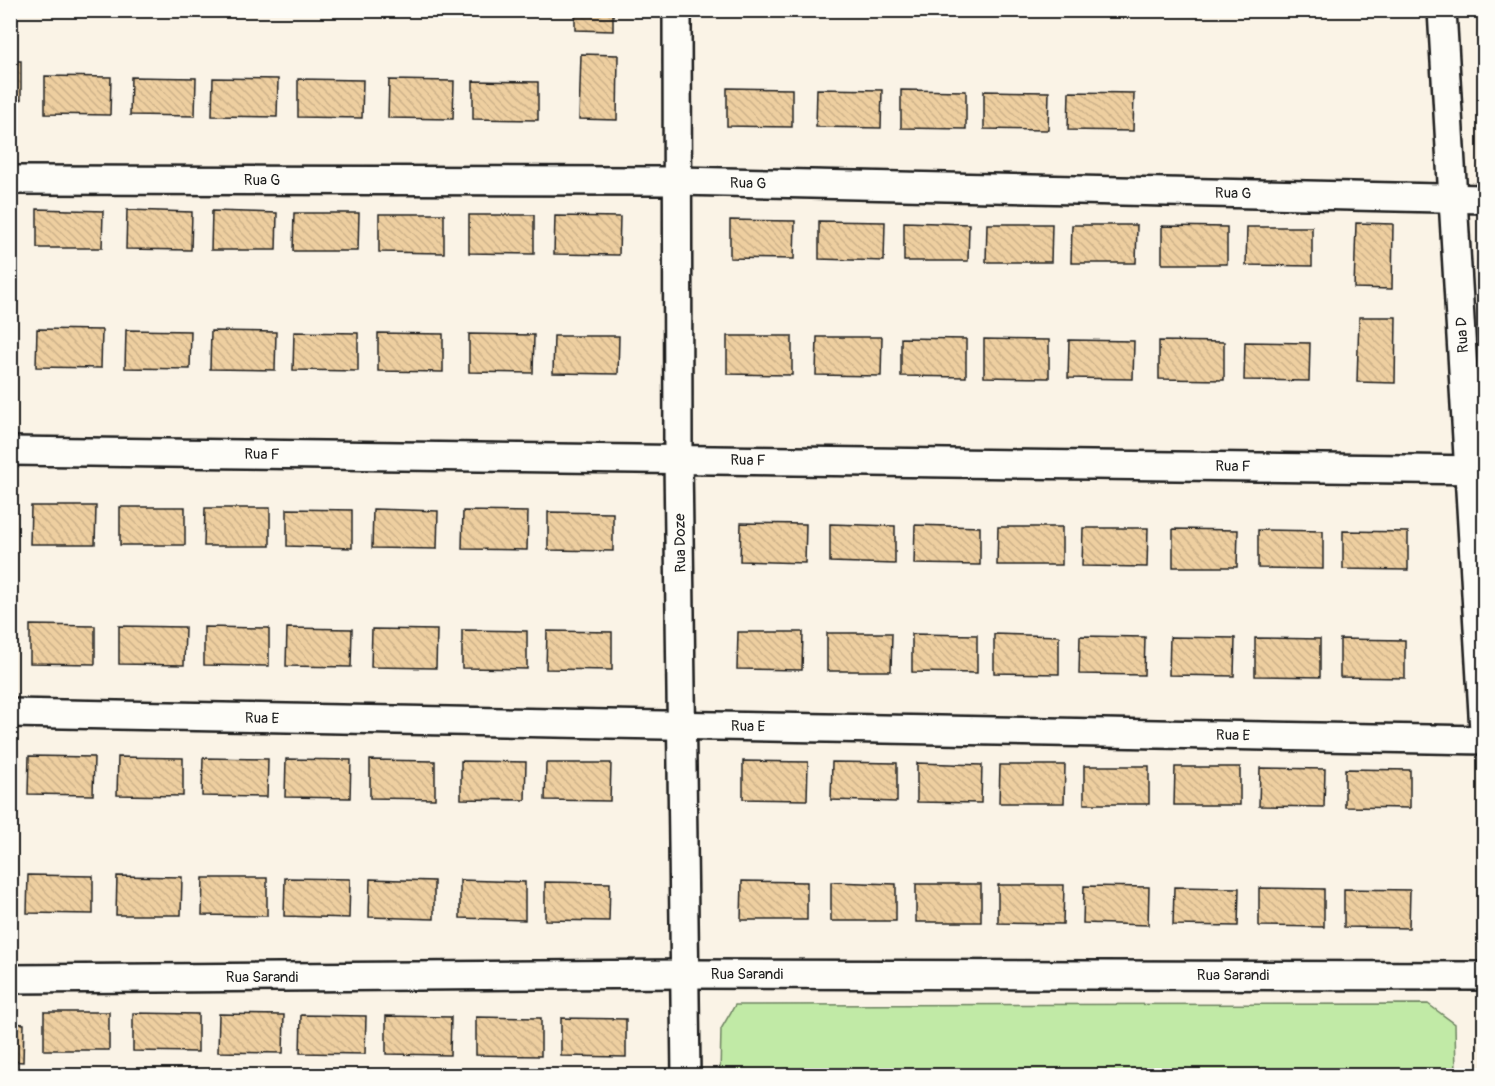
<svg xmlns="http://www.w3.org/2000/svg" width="1495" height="1086" viewBox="0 0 1495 1086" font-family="Pangolin,sans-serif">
  <defs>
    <pattern id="building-back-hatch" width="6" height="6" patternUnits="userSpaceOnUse" patternTransform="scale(1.5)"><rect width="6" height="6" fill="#eecfa0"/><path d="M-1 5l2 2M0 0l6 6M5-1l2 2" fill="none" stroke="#ccb189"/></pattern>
  </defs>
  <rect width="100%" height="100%" fill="#faf3e6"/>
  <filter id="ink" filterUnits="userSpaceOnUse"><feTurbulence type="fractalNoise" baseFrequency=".0167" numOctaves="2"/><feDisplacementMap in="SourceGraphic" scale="12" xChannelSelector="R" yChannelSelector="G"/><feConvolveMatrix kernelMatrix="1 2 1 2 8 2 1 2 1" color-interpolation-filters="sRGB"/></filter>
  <g filter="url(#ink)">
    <path fill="#c1eaa6" stroke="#6e8361" stroke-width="1.5" d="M 1428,1004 L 1455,1024 L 1456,1075 L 720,1075 L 721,1029 L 735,1005 Z"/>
    <g fill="url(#building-back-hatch)" stroke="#1c1c1c" stroke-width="1.5">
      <path d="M 575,10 L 613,10 L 613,31 L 575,30 Z"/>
      <path d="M 1247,10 L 1307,10 L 1307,12 Z"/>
      <path d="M 581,54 L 618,55 L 617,120 L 579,119 Z"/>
      <rect x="10" y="61" width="11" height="39"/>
      <path d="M 45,76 L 111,77 L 110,115 L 45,114 Z"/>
      <path d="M 131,77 L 196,78 L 195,116 L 130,115 Z"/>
      <path d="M 213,78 L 278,79 L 277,117 L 212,116 Z"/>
      <path d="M 298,79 L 363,80 L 362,118 L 298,117 Z"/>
      <path d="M 389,80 L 454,81 L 453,119 L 388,118 Z"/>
      <path d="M 473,81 L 538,82 L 538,120 L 473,119 Z"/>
      <path d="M 727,88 L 792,89 L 792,127 L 727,126 Z"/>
      <path d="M 817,89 L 882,90 L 881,128 L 816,127 Z"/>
      <path d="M 901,90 L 966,91 L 966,129 L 901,128 Z"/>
      <path d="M 984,91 L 1049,92 L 1048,130 L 984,129 Z"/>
      <path d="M 1069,92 L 1134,93 L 1133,131 L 1068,130 Z"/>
      <path d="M 37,209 L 103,211 L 102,248 L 37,248 Z"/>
      <path d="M 127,210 L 192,212 L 191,250 L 126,249 Z"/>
      <path d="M 212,211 L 277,213 L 276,250 L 211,250 Z"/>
      <path d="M 294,213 L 359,213 L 358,251 L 293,251 Z"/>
      <path d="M 379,214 L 444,214 L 444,253 L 379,252 Z"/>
      <path d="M 469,215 L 534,215 L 534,254 L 469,253 Z"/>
      <path d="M 555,216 L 620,217 L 619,255 L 554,254 Z"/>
      <path d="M 730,220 L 795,221 L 794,259 L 730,258 Z"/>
      <path d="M 10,221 L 17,221 L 16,260 L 10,260 Z"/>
      <path d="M 819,221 L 885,222 L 884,261 L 819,259 Z"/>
      <path d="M 904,222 L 969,224 L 968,261 L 904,261 Z"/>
      <path d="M 1356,223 L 1393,224 L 1392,289 L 1354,288 Z"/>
      <path d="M 987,224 L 1052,224 L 1051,262 L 986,262 Z"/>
      <path d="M 1072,225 L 1137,225 L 1136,263 L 1071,263 Z"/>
      <path d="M 1162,226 L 1227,227 L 1227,264 L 1162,264 Z"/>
      <path d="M 1247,227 L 1312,227 L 1312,266 L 1246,265 Z"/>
      <path d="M 1359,317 L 1396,317 L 1395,383 L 1357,382 Z"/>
      <rect x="10" y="324" width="4" height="39"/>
      <path d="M 37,329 L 102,330 L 101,368 L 36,367 Z"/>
      <path d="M 126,330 L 191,331 L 190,369 L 125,368 Z"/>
      <path d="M 211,331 L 276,332 L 275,370 L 210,369 Z"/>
      <path d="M 294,332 L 358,333 L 358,371 L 293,370 Z"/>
      <path d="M 378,333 L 443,334 L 443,372 L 378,371 Z"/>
      <path d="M 469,334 L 534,335 L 533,373 L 469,372 Z"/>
      <path d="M 554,336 L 619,336 L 618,374 L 553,373 Z"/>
      <path d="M 727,336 L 792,336 L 792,375 L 727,374 Z"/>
      <path d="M 817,337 L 882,337 L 881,376 L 816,375 Z"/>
      <path d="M 901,338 L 966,339 L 966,377 L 901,376 Z"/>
      <path d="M 984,339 L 1049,340 L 1049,378 L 984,377 Z"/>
      <path d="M 1069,340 L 1134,341 L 1133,379 L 1068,378 Z"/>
      <path d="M 1159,341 L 1224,342 L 1224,380 L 1159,379 Z"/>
      <path d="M 1245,342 L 1310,343 L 1309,381 L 1244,380 Z"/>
      <path d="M 31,506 L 96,506 L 95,544 L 30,544 Z"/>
      <rect x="120" y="507" width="65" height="38"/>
      <path d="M 205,508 L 270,508 L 270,546 L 204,546 Z"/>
      <path d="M 287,509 L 352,510 L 352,548 L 287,546 Z"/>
      <path d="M 373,509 L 438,511 L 437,549 L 372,548 Z"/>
      <path d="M 463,511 L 528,512 L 527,550 L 462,549 Z"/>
      <path d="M 548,512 L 613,513 L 613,551 L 548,550 Z"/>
      <path d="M 741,523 L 806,524 L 805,563 L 740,561 Z"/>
      <path d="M 830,524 L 895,526 L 895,564 L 830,562 Z"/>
      <path d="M 915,525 L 980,527 L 980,565 L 914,564 Z"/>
      <path d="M 998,527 L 1062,527 L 1062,565 L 997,565 Z"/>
      <path d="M 1083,528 L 1148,528 L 1147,567 L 1082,566 Z"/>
      <path d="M 1173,529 L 1238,530 L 1237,567 L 1173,567 Z"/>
      <path d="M 1258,530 L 1323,531 L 1323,569 L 1258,568 Z"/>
      <path d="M 1343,531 L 1408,532 L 1408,570 L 1343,569 Z"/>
      <path d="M 30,625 L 95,626 L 95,664 L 30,663 Z"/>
      <path d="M 119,626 L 185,627 L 184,665 L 119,664 Z"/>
      <path d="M 204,627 L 269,628 L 269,666 L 204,665 Z"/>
      <path d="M 287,628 L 352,629 L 351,667 L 286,666 Z"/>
      <path d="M 372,629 L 437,630 L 436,668 L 371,667 Z"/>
      <path d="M 462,630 L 527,631 L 527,669 L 462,668 Z"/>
      <path d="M 547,631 L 612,632 L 612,670 L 546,669 Z"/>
      <path d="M 738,632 L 803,632 L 802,670 L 737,669 Z"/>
      <path d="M 827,633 L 892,633 L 891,671 L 827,671 Z"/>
      <path d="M 912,634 L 977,635 L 977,673 L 912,672 Z"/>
      <path d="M 994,634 L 1059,636 L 1059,674 L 994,673 Z"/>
      <path d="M 1080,636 L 1145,637 L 1144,675 L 1079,674 Z"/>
      <path d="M 1170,637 L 1235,638 L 1234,676 L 1169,675 Z"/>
      <path d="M 1255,638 L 1320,639 L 1320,677 L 1255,676 Z"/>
      <path d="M 1340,639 L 1405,640 L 1405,678 L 1340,677 Z"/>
      <path d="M 29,756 L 94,757 L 93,795 L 28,794 Z"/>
      <path d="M 118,757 L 183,758 L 183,796 L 117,795 Z"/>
      <path d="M 203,758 L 268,759 L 267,797 L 202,796 Z"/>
      <path d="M 286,759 L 351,760 L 350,798 L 285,797 Z"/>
      <path d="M 370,760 L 435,761 L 435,799 L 370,798 Z"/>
      <path d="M 461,761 L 526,762 L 525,800 L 461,799 Z"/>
      <path d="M 743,761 L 808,762 L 807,800 L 743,799 Z"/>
      <path d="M 832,762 L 897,763 L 897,802 L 831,800 Z"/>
      <path d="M 546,763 L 611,763 L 610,801 L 545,800 Z"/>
      <path d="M 917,763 L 982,765 L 981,803 L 917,802 Z"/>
      <path d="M 1000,765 L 1065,765 L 1064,803 L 999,803 Z"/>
      <rect x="1084" y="766" width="65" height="38"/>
      <path d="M 1175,767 L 1240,767 L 1240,805 L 1174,805 Z"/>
      <path d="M 1260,768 L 1325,769 L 1324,807 L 1259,806 Z"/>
      <path d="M 1345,769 L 1410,770 L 1410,808 L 1345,807 Z"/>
      <path d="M 28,875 L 93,876 L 93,914 L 27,913 Z"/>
      <path d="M 117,876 L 182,877 L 181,915 L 116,915 Z"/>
      <path d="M 203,878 L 267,878 L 267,916 L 202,915 Z"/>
      <path d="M 285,878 L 350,879 L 349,918 L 284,916 Z"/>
      <path d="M 370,879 L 434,881 L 434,919 L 369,917 Z"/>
      <path d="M 460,880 L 525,882 L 525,920 L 460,918 Z"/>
      <path d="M 742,881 L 807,882 L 807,920 L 741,920 Z"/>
      <path d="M 545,882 L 610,883 L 609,921 L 545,920 Z"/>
      <path d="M 831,882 L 896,884 L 896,921 L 831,921 Z"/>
      <rect x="916" y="884" width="65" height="38"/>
      <path d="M 998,885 L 1064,885 L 1063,924 L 998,923 Z"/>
      <path d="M 1084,886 L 1149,887 L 1148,925 L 1083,923 Z"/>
      <path d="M 1174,887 L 1239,888 L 1238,926 L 1173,925 Z"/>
      <path d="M 1259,888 L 1324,889 L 1324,927 L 1259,926 Z"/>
      <path d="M 1344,889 L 1410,890 L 1409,928 L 1344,927 Z"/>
      <rect x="44" y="1012" width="65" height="38"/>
      <path d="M 133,1013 L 198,1014 L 198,1052 L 133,1051 Z"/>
      <path d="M 219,1014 L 284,1015 L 283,1053 L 218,1052 Z"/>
      <path d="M 301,1015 L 366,1016 L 365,1054 L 300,1053 Z"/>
      <path d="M 386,1016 L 451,1017 L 450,1055 L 386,1054 Z"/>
      <path d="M 476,1017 L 541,1018 L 541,1056 L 476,1055 Z"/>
      <path d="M 561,1018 L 626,1019 L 626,1057 L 561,1056 Z"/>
      <path d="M 10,1023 L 24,1024 L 23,1062 L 10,1061 Z"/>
    </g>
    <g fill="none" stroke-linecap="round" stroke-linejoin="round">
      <g stroke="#1c1c1c" stroke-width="32">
        <g id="minor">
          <path d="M 677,10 L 678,459 L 686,1076"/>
          <path d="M 1442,10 L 1484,731"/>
          <path d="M 10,180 L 677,181 L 1484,199"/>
          <path d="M 10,451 L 1484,470"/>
          <path d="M 10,713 L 1484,740"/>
          <path d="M 10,979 L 687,974 L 1484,976"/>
        </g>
      </g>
      <use href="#minor" stroke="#fdfcf7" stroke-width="27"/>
    </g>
  </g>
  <g text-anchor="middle" stroke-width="4.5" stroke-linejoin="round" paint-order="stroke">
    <g font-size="15" fill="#1c1c1c" stroke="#fdfcf7">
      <text x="262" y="185">Rua G</text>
      <text transform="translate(748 183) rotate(1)" y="5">Rua G</text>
      <text transform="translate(1233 193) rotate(1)" y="5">Rua G</text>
      <text transform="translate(1462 335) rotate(-93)" y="5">Rua D</text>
      <text transform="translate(262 454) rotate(1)" y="5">Rua F</text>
      <text transform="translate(748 460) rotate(1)" y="5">Rua F</text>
      <text transform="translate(1233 466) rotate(1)" y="5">Rua F</text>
      <text transform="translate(680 543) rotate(-91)" y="5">Rua Doze</text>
      <text transform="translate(262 718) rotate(1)" y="5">Rua E</text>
      <text transform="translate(748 726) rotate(1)" y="5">Rua E</text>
      <text transform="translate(1233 735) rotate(1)" y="5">Rua E</text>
      <text x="747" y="979">Rua Sarandi</text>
      <text x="1233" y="980">Rua Sarandi</text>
      <text x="262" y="982">Rua Sarandi</text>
    </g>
  </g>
  <rect width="1495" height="1086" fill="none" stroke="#fdfcf7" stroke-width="36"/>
  <rect x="18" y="18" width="1459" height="1050" fill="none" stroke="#1c1c1c" stroke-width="2" filter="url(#ink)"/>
</svg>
